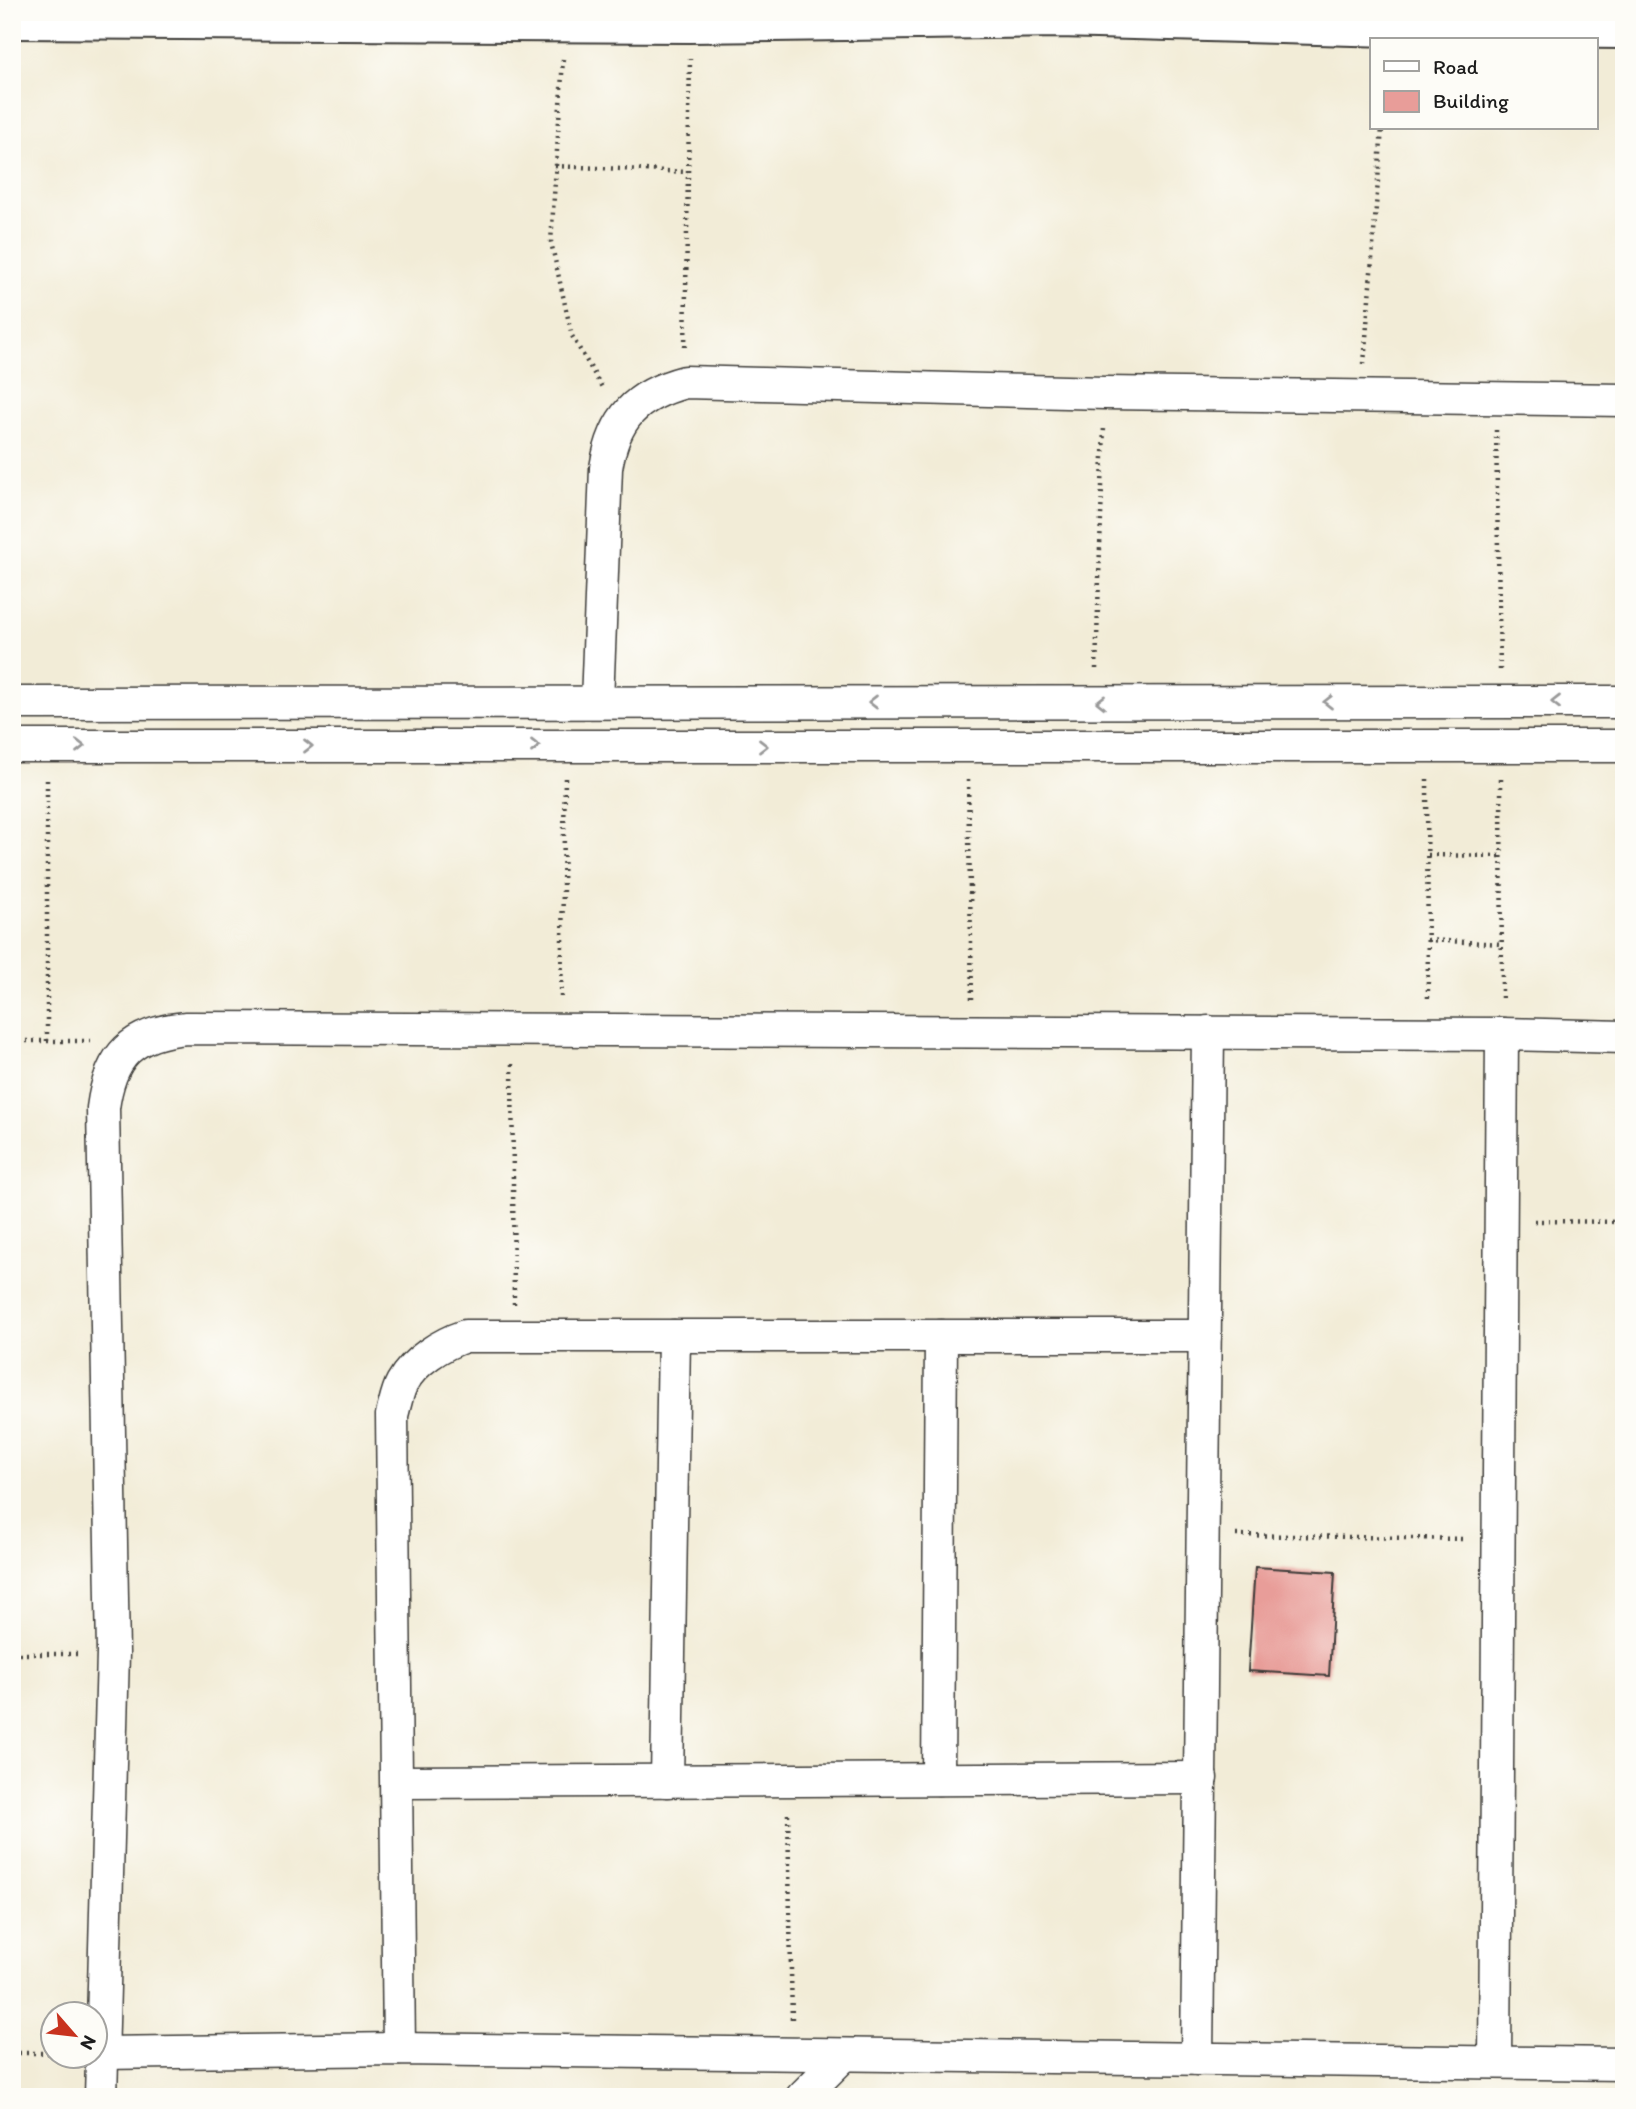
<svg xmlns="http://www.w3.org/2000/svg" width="1636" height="2109" viewBox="0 0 1636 2109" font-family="Itim,sans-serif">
  <rect width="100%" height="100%" fill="#fdfcf7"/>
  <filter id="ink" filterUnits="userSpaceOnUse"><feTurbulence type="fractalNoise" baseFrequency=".0143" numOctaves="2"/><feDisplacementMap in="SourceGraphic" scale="14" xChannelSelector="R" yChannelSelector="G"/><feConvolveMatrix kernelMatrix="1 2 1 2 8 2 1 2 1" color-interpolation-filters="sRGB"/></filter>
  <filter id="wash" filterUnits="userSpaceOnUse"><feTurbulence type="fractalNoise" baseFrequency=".00686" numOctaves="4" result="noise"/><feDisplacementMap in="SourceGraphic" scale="28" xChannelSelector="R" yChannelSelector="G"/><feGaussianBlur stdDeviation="1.57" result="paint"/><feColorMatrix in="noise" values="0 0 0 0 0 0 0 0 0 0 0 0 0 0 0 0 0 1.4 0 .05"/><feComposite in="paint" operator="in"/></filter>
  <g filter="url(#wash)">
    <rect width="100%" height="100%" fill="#f2ecd7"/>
    <g id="blocks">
      <path fill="#e89d99" d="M 1255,1567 L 1335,1572 L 1329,1676 L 1248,1671 Z"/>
    </g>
  </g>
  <g filter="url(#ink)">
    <use href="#blocks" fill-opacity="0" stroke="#3c3b38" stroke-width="2"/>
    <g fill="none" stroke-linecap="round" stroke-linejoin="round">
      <g stroke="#3c3b38" stroke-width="35">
        <g id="minor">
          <path d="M 597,702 L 606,468 C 614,418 636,395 685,382 L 1105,393 L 1624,400"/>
          <path d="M 12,703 L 1624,702"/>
          <path d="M 12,746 L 1624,746"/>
          <path d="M 938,1779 L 941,1336"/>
          <path d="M 667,1781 L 674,1336"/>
          <path d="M 397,1782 L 1201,1778"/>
          <path d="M 399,2049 L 392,1415 C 395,1405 397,1392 402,1383 C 414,1361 441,1344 465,1336 L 1205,1336"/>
          <path d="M 102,2053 L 399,2049 L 1624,2064"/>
          <path d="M 1197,2059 L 1208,1032"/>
          <path d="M 1495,2062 L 1502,1034"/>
          <path d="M 101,2097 L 113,1653 L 103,1108 C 110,1055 132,1033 186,1028 L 1502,1034 L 1624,1037"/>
          <path d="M 802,2097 L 844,2055"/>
        </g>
      </g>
      <g stroke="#3c3b38" stroke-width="42">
        <path id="tertiary" d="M 12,19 L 690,23 L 1060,18 L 1390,27 L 1624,29"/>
      </g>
      <g stroke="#3c3b38" stroke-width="4.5" stroke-dasharray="2 5" stroke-linecap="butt">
        <path d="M 563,59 L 551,242 L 572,336 L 603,389"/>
        <path d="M 555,166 L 688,172"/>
        <path d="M 685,347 L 690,59"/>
        <path d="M 1364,364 L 1382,128"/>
        <path d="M 1496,430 L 1500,670"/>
        <path d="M 1096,669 L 1104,426"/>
        <path d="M 1427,779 L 1428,1001"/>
        <path d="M 1501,779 L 1502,1001"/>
        <path d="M 968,780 L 972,999"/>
        <path d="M 1428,855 L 1502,856"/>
        <path d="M 1427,940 L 1502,944"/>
        <path d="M 561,997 L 565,778"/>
        <path d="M 12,1041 L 90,1041"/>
        <path d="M 47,1041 L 47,779"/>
        <path d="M 512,1064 L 514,1304"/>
        <path d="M 1534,1221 L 1624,1222"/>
        <path d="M 1236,1535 L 1465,1539"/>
        <path d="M 12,1654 L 80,1654"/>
        <path d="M 788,1814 L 792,2022"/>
        <path d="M 12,2053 L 52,2053"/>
      </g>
      <use href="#minor" stroke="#fff" stroke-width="32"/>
      <use href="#tertiary" stroke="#fff" stroke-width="38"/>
    </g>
    <defs><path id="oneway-chevron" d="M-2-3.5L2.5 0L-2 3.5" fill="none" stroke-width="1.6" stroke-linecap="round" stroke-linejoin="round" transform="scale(1.75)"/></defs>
    <g stroke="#999">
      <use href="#oneway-chevron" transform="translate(873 702) rotate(180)"/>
      <use href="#oneway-chevron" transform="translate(1101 702) rotate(-180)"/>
      <use href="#oneway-chevron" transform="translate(1328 702) rotate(180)"/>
      <use href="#oneway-chevron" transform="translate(1556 702) rotate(180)"/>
      <use href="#oneway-chevron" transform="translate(80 746)"/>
      <use href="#oneway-chevron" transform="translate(308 746)"/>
      <use href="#oneway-chevron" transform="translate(535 746)"/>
      <use href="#oneway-chevron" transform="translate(763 746)"/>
    </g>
  </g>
  <rect width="1636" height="2109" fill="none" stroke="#fdfcf7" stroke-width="42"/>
  <rect x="1370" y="38" width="228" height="91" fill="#fdfcf7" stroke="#a3a29f" stroke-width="2"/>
  <rect x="1384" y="61" width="35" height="10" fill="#ffffff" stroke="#a3a29f" stroke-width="2"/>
  <text x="1433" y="74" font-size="21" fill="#1c1c1c">Road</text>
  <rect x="1384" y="91" width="35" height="21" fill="#e89d99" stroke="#a3a29f" stroke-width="2"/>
  <text x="1433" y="108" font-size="21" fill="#1c1c1c">Building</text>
  <g transform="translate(74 2035) rotate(118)"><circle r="33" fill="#fdfcf7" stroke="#a3a29f" stroke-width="2"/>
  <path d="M0-5L12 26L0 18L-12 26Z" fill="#c8321e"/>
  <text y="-10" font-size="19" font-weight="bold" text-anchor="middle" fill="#1c1c1c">N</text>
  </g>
</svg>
